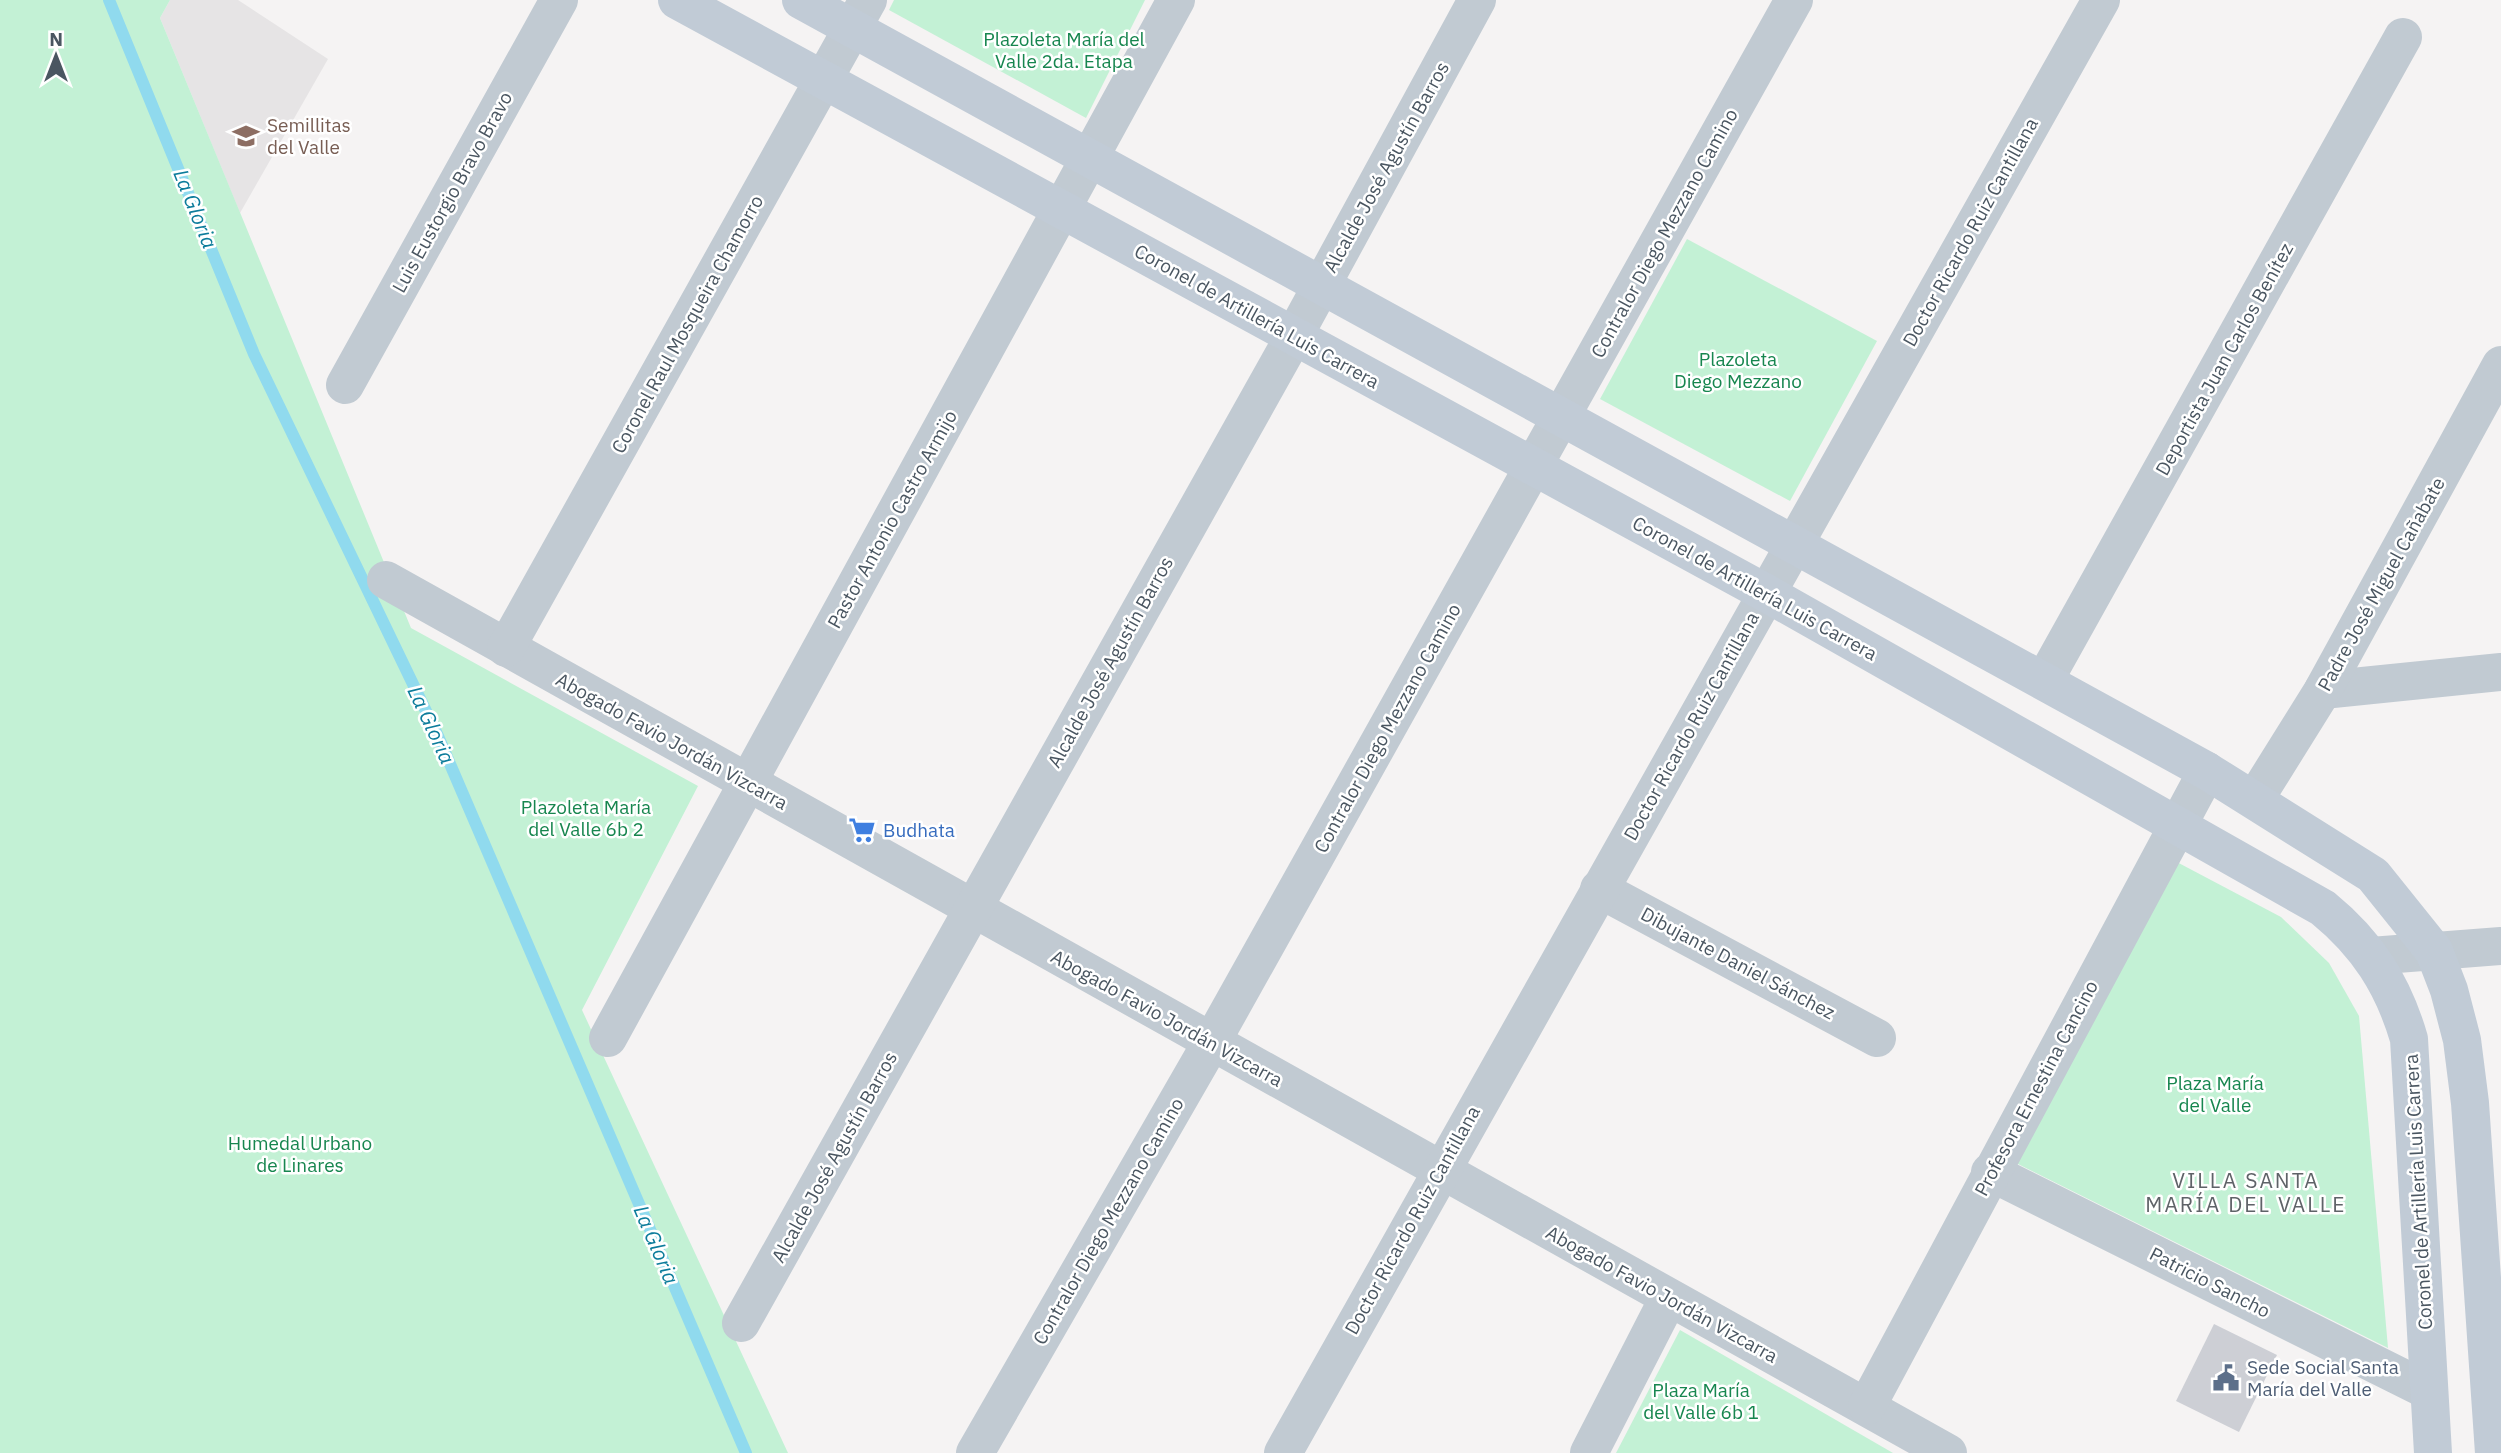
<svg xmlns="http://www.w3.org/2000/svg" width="2501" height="1453" viewBox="0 0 2501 1453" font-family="'IBM Plex Sans',sans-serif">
  <rect width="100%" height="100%" fill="#f5f3f3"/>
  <path fill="#e6e4e5" d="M 170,0 L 238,0 L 328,59 L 240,213 L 160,18 Z"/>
  <g fill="#c3f1d5">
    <path d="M 0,0 L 170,0 L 160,18 L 411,628 L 698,786 L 582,1010 L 788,1453 L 0,1453 Z"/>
    <path d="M 894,0 L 1145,0 L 1086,118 L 889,10 Z"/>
    <path d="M 1687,239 L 1877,341 L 1790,501 L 1600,399 Z"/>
    <path d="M 2173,860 L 2281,917 L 2329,963 L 2359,1016 L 2388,1348 L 2006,1158 Z"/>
    <path d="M 1680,1330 L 1893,1453 L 1616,1453 Z"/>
  </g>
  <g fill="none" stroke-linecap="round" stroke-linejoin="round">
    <path stroke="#90daee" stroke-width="12" d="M 109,0 L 254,354 L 438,736 L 746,1453"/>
  </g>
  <path fill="#cdcfd5" d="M 2214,1324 L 2277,1355 L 2239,1432 L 2176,1401 Z"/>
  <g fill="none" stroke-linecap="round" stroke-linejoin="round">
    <g stroke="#c1cad2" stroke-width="38">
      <path d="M 345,385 L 559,0"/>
      <path d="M 386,580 L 1948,1453"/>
      <path d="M 506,648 L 868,0"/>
      <path d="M 2044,681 L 2403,37"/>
      <path d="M 2323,690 L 2501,672"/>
      <path d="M 2255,799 L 2323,690 L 2501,365"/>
      <path d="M 1599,889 L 1877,1038"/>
      <path d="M 2371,956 L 2501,946"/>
      <path d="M 608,1038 L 1176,0"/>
      <path d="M 1990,1172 L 2429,1391"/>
      <path d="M 741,1323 L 1294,336 L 1477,0"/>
      <path d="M 1867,1406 L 2207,771"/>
      <path d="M 975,1453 L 1211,1043 L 1794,0"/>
      <path d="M 1283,1453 L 2101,0"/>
      <path d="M 1589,1453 L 1668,1299"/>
    </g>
    <g stroke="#c1cbd6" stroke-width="38">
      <path d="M 677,0 L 1766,593 L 2323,908 C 2367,944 2393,984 2409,1039 L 2433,1453"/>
      <path d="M 801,0 L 2207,771 L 2373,875 L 2434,951 L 2449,990 L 2462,1040 L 2470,1103 L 2494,1453"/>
    </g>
  </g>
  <defs>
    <g id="school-bare" transform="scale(2.1)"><path d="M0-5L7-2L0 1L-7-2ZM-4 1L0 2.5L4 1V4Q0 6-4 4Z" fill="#8d6e63" stroke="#fff" stroke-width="2.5" paint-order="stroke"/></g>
    <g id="supermarket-bare" transform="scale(2.1)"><path d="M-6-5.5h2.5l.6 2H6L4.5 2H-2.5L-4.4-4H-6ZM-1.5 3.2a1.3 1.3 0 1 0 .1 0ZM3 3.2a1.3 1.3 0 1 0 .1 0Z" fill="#3f7fe0" stroke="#fff" stroke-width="2.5" paint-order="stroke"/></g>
    <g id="civic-bare" transform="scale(2.1)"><path d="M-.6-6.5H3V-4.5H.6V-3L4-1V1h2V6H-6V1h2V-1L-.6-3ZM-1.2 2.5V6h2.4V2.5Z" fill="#5c6f8a" stroke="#fff" stroke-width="2.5" paint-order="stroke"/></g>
  </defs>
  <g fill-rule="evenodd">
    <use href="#school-bare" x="246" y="136"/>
    <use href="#supermarket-bare" x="862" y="830"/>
    <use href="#civic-bare" x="2226" y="1378"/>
  </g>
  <g text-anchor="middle" stroke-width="5" stroke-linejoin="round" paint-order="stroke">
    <g font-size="19" fill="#17864f" stroke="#fff">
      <text x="1064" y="46">Plazoleta María del<tspan x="1064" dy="22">Valle 2da. Etapa</tspan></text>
      <text x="1738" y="366">Plazoleta<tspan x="1738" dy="22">Diego Mezzano</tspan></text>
      <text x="586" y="814">Plazoleta María<tspan x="586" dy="22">del Valle 6b 2</tspan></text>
      <text x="2215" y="1090">Plaza María<tspan x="2215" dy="22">del Valle</tspan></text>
      <text x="300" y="1150">Humedal Urbano<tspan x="300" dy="22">de Linares</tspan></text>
      <text x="1701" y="1397">Plaza María<tspan x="1701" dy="22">del Valle 6b 1</tspan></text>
    </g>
    <g font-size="19" fill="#785e54" stroke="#fff" text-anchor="start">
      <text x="267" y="132">Semillitas<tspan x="267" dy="22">del Valle</tspan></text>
    </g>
    <g font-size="19" fill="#4a5661" stroke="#fff">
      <text transform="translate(1386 167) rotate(-61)" y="7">Alcalde José Agustín Barros</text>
      <text transform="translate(452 192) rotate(-61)" y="7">Luis Eustorgio Bravo Bravo</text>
      <text transform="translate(1970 232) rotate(-61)" y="7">Doctor Ricardo Ruiz Cantillana</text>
      <text transform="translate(1664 233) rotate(-61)" y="7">Contralor Diego Mezzano Camino</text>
      <text transform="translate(1257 316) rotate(29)" y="7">Coronel de Artillería Luis Carrera</text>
      <text transform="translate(687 324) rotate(-61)" y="7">Coronel Raul Mosqueira Chamorro</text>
      <text transform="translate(2224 359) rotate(-61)" y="7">Deportista Juan Carlos Benítez</text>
      <text transform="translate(892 519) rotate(-61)" y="7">Pastor Antonio Castro Armijo</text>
      <text transform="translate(2381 584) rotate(-61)" y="7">Padre José Miguel Cañabate</text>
      <text transform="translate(1755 588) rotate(29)" y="7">Coronel de Artillería Luis Carrera</text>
      <text transform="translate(1110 662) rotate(-61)" y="7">Alcalde José Agustín Barros</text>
      <text transform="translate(1691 726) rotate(-61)" y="7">Doctor Ricardo Ruiz Cantillana</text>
      <text transform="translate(1387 728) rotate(-61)" y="7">Contralor Diego Mezzano Camino</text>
      <text transform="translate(672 741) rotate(29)" y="7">Abogado Favio Jordán Vizcarra</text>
      <text transform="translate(1738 963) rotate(28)" y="7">Dibujante Daniel Sánchez</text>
      <text transform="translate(1167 1018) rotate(29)" y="7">Abogado Favio Jordán Vizcarra</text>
      <text transform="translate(2036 1088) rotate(-62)" y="7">Profesora Ernestina Cancino</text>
      <text transform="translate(834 1157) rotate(-61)" y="7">Alcalde José Agustín Barros</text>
      <text transform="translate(2418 1192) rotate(-93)" y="7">Coronel de Artillería Luis Carrera</text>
      <text transform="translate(1412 1220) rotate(-61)" y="7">Doctor Ricardo Ruiz Cantillana</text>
      <text transform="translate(1108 1221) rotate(-60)" y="7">Contralor Diego Mezzano Camino</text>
      <text transform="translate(2210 1282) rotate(27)" y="7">Patricio Sancho</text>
      <text transform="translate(1662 1294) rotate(29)" y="7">Abogado Favio Jordán Vizcarra</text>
    </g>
    <g font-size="19" fill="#366cbe" stroke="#fff" text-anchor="start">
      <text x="883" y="837">Budhata</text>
    </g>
    <g font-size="19" fill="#4e5e75" stroke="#fff" text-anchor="start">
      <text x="2247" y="1374">Sede Social Santa<tspan x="2247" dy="22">María del Valle</tspan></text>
    </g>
    <g font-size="21" font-style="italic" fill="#0c7c9b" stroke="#fff">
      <text transform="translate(195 209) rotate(68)" y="7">La Gloria</text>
      <text transform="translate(431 725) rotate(65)" y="7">La Gloria</text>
      <text transform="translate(656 1245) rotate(67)" y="7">La Gloria</text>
    </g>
    <g font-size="21" letter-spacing="2" fill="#5f6368" stroke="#fff">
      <text x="2246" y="1188">VILLA SANTA<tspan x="2246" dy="24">MARÍA DEL VALLE</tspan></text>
    </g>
  </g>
  <g transform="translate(56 56)" stroke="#ffffff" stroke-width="5" paint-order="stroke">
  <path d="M0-5L12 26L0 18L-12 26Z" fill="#4a5661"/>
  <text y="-10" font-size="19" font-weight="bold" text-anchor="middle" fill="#4a5661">N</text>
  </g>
</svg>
